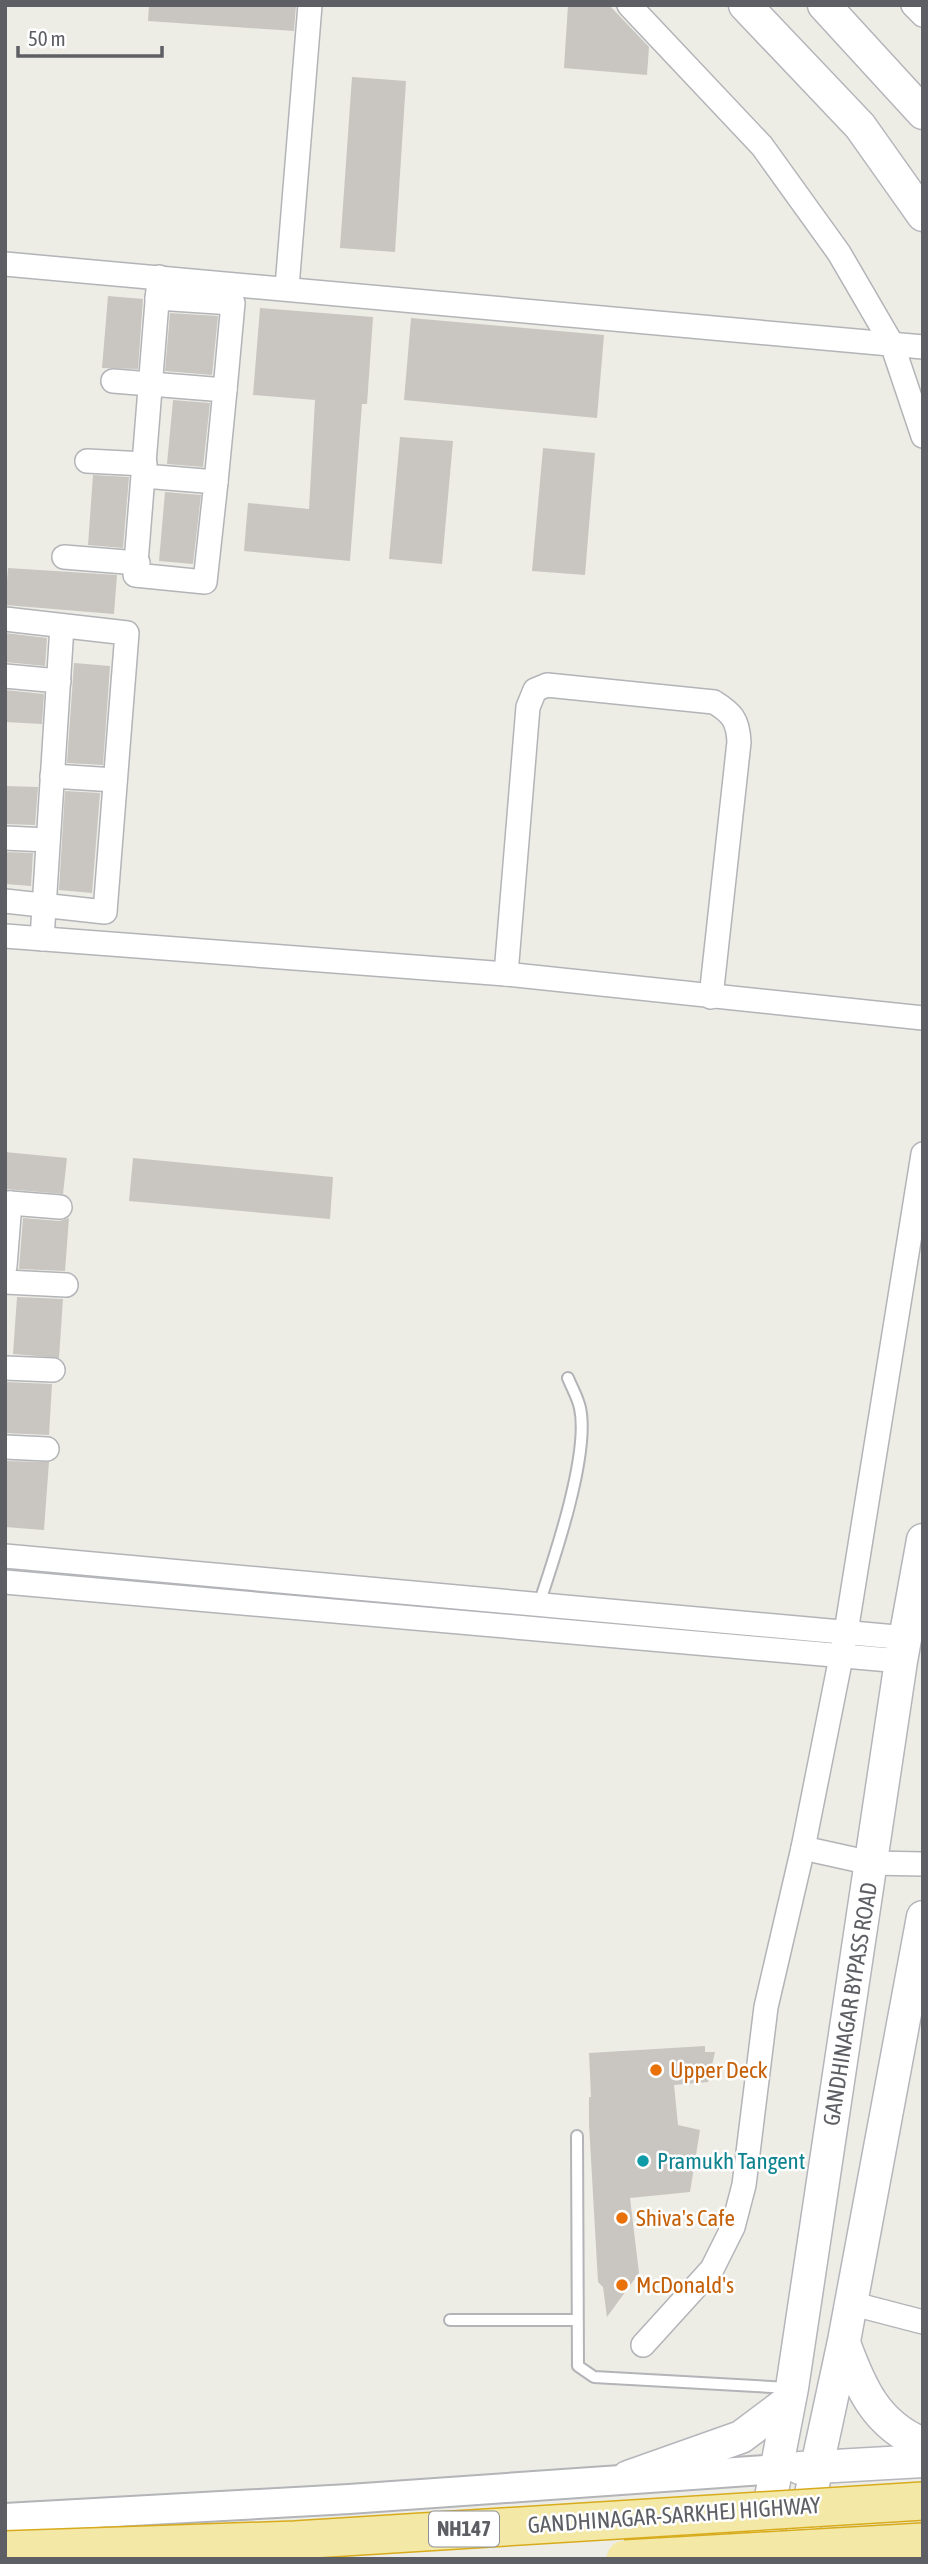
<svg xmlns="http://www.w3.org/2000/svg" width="928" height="2564" viewBox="0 0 928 2564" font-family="'Asap Condensed',sans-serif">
  <rect width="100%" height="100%" fill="#edece5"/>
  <g fill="#c9c6c2">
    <path d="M 149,5 L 296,5 L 294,31 L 148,21 Z"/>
    <path d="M 568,5 L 609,5 L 649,47 L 647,75 L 564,68 Z"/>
    <path d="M 352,77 L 406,81 L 395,252 L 340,248 Z"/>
    <path d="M 108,296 L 143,299 L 138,369 L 102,368 Z"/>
    <path d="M 260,308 L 373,317 L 367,404 L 362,404 L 350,561 L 244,551 L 248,503 L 309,509 L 315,400 L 253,395 Z"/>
    <path d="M 170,313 L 218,316 L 212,375 L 165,371 Z"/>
    <path d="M 411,318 L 604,335 L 597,418 L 404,400 Z"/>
    <path d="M 173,400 L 210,403 L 203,467 L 167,464 Z"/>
    <path d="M 400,437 L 453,441 L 442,564 L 389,559 Z"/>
    <path d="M 543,448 L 595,453 L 585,575 L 532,571 Z"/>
    <path d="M 93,475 L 129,477 L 123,548 L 88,545 Z"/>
    <path d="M 165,492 L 201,495 L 193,564 L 159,561 Z"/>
    <path d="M 8,568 L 117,575 L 114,614 L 5,605 Z"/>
    <path d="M 5,633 L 47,638 L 45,666 L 5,662 Z"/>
    <path d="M 74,663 L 110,666 L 103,765 L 67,763 Z"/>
    <path d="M 5,690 L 44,694 L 42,724 L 5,722 Z"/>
    <path d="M 5,786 L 38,787 L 35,825 L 5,824 Z"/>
    <path d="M 65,791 L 100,793 L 92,893 L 59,890 Z"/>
    <path d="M 5,852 L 33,853 L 31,886 L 5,884 Z"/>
    <path d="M 5,1152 L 67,1158 L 63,1194 L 5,1189 Z"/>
    <path d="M 133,1158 L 333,1177 L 330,1219 L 129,1201 Z"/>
    <path d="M 23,1218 L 59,1221 L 69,1218 L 65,1271 L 19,1269 Z"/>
    <path d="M 17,1297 L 63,1299 L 59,1358 L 13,1354 Z"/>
    <path d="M 6,1382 L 52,1384 L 49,1435 L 5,1433 Z"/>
    <path d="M 5,1461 L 49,1462 L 44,1530 L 5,1527 Z"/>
    <path d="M 705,2046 L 705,2052 L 715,2052 L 708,2082 L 674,2085 L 678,2125 L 700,2130 L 690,2192 L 630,2198 L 639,2273 L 607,2317 L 603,2287 L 598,2282 L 589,2124 L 589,2097 L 591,2097 L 589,2053 Z"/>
  </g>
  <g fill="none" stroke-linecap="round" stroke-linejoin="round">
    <g stroke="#b2b4b8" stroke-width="14">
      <g id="service">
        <path d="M 539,1604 C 554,1559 590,1454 580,1408 C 578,1398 572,1388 568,1378"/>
        <path d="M 577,2136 L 578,2366 L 594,2377 L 789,2388"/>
        <path d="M 450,2320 L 576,2320"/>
      </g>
    </g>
    <g stroke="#b2b4b8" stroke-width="26">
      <g id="minor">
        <path d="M 629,5 L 762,146 L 839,253 L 892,344 L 923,436"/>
        <path d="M 913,5 L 923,15"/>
        <path d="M 5,264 L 923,347"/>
        <path d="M 287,287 L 310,5"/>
        <path d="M 157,298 L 233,303 L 225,390"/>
        <path d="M 113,381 L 225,390 L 216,482"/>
        <path d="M 87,461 L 145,464"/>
        <path d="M 144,476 L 216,482 L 205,582 L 135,575 L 159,277"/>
        <path d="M 64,557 L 138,563"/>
        <path d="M 5,619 L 127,633 L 105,912 L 5,901"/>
        <path d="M 5,676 L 59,681"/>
        <path d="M 52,776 L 115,780"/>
        <path d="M 5,838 L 48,840"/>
        <path d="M 5,936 L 506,974 L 923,1018"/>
        <path d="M 42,939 L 62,626"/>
        <path d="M 506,974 L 528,707 L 535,690 L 547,685 L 714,702 C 732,713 738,720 739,742 L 711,997"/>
        <path d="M 5,1203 L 10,1203 L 5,1266"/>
        <path d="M 10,1203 L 60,1207"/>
        <path d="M 5,1282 L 66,1285"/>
        <path d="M 5,1368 L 53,1370"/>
        <path d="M 5,1447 L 47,1449"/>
        <path d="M 5,1556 L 907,1638"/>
        <path d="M 5,1582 L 901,1661"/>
        <path d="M 803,1848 L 871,1863 L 923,1864"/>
        <path d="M 850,2303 L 923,2322"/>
        <path d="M 643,2345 L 712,2269 L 733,2227 L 744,2185 L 766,2007 L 803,1848 L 846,1632 L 923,1154"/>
      </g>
    </g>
    <g stroke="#b2b4b8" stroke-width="32">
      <path id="tertiary" d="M 5,2518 L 349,2499 L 778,2469"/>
    </g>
    <g stroke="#b4b6bb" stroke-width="35">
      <g id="secondary">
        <path d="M 745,5 L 860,126 L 923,215"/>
        <path d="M 824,5 L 923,113"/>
        <path d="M 844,2343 C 860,2387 876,2425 923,2444"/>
        <path d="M 800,2468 L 923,2461"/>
        <path d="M 628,2477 L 741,2437 L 789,2401"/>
        <path d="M 759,2559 L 792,2388 L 901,1661 L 923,1540"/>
        <path d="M 797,2559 L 844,2341 L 923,1917"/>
      </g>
    </g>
    <use href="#service" stroke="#fff" stroke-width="10"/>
    <use href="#minor" stroke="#fff" stroke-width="23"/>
    <use href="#tertiary" stroke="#fff" stroke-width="28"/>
    <use href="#secondary" stroke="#fff" stroke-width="32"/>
    <g stroke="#d8ab1b" stroke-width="40" stroke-linecap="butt">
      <g id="trunk-bridge">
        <path d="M 5,2550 L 295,2540 L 923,2501"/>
        <path d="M 625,2559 L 923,2542"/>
      </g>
    </g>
    <use href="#trunk-bridge" stroke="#f3e8a6" stroke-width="37"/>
  </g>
  <g fill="#e8710a" stroke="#fff" stroke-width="2.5">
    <circle cx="656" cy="2070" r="7"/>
    <circle cx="622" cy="2218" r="7"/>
    <circle cx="622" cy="2285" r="7"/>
  </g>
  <circle fill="#0f9aa8" stroke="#fff" stroke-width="2.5" cx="643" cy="2161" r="7"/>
  <g text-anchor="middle" stroke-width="5" stroke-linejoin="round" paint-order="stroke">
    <rect fill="#fff" stroke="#8e8f92" stroke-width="2" x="429" y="2511.5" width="70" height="35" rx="5"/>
    <g font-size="21" font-weight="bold" fill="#5d5f64">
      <text x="464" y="2536">NH147</text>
    </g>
    <g font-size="23" fill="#5d5f64" stroke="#fff">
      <text transform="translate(850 2004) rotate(-81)" y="8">GANDHINAGAR BYPASS ROAD</text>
      <text transform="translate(674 2515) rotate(-4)" y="8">GANDHINAGAR-SARKHEJ HIGHWAY</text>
    </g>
    <g font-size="23" fill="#c56008" stroke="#fff" text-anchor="start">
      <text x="670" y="2078">Upper Deck</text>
      <text x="636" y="2226">Shiva's Cafe</text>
      <text x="636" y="2293">McDonald's</text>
    </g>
    <g font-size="23" fill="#0d838f" stroke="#fff" text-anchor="start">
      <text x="657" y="2169">Pramukh Tangent</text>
    </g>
  </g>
  <rect width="928" height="2564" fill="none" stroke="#5d5f64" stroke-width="14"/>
  <path d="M18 46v10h144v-10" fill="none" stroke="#5d5f64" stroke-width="3.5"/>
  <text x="28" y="46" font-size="21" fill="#5d5f64" stroke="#ffffff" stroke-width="5" paint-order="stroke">50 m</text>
</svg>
